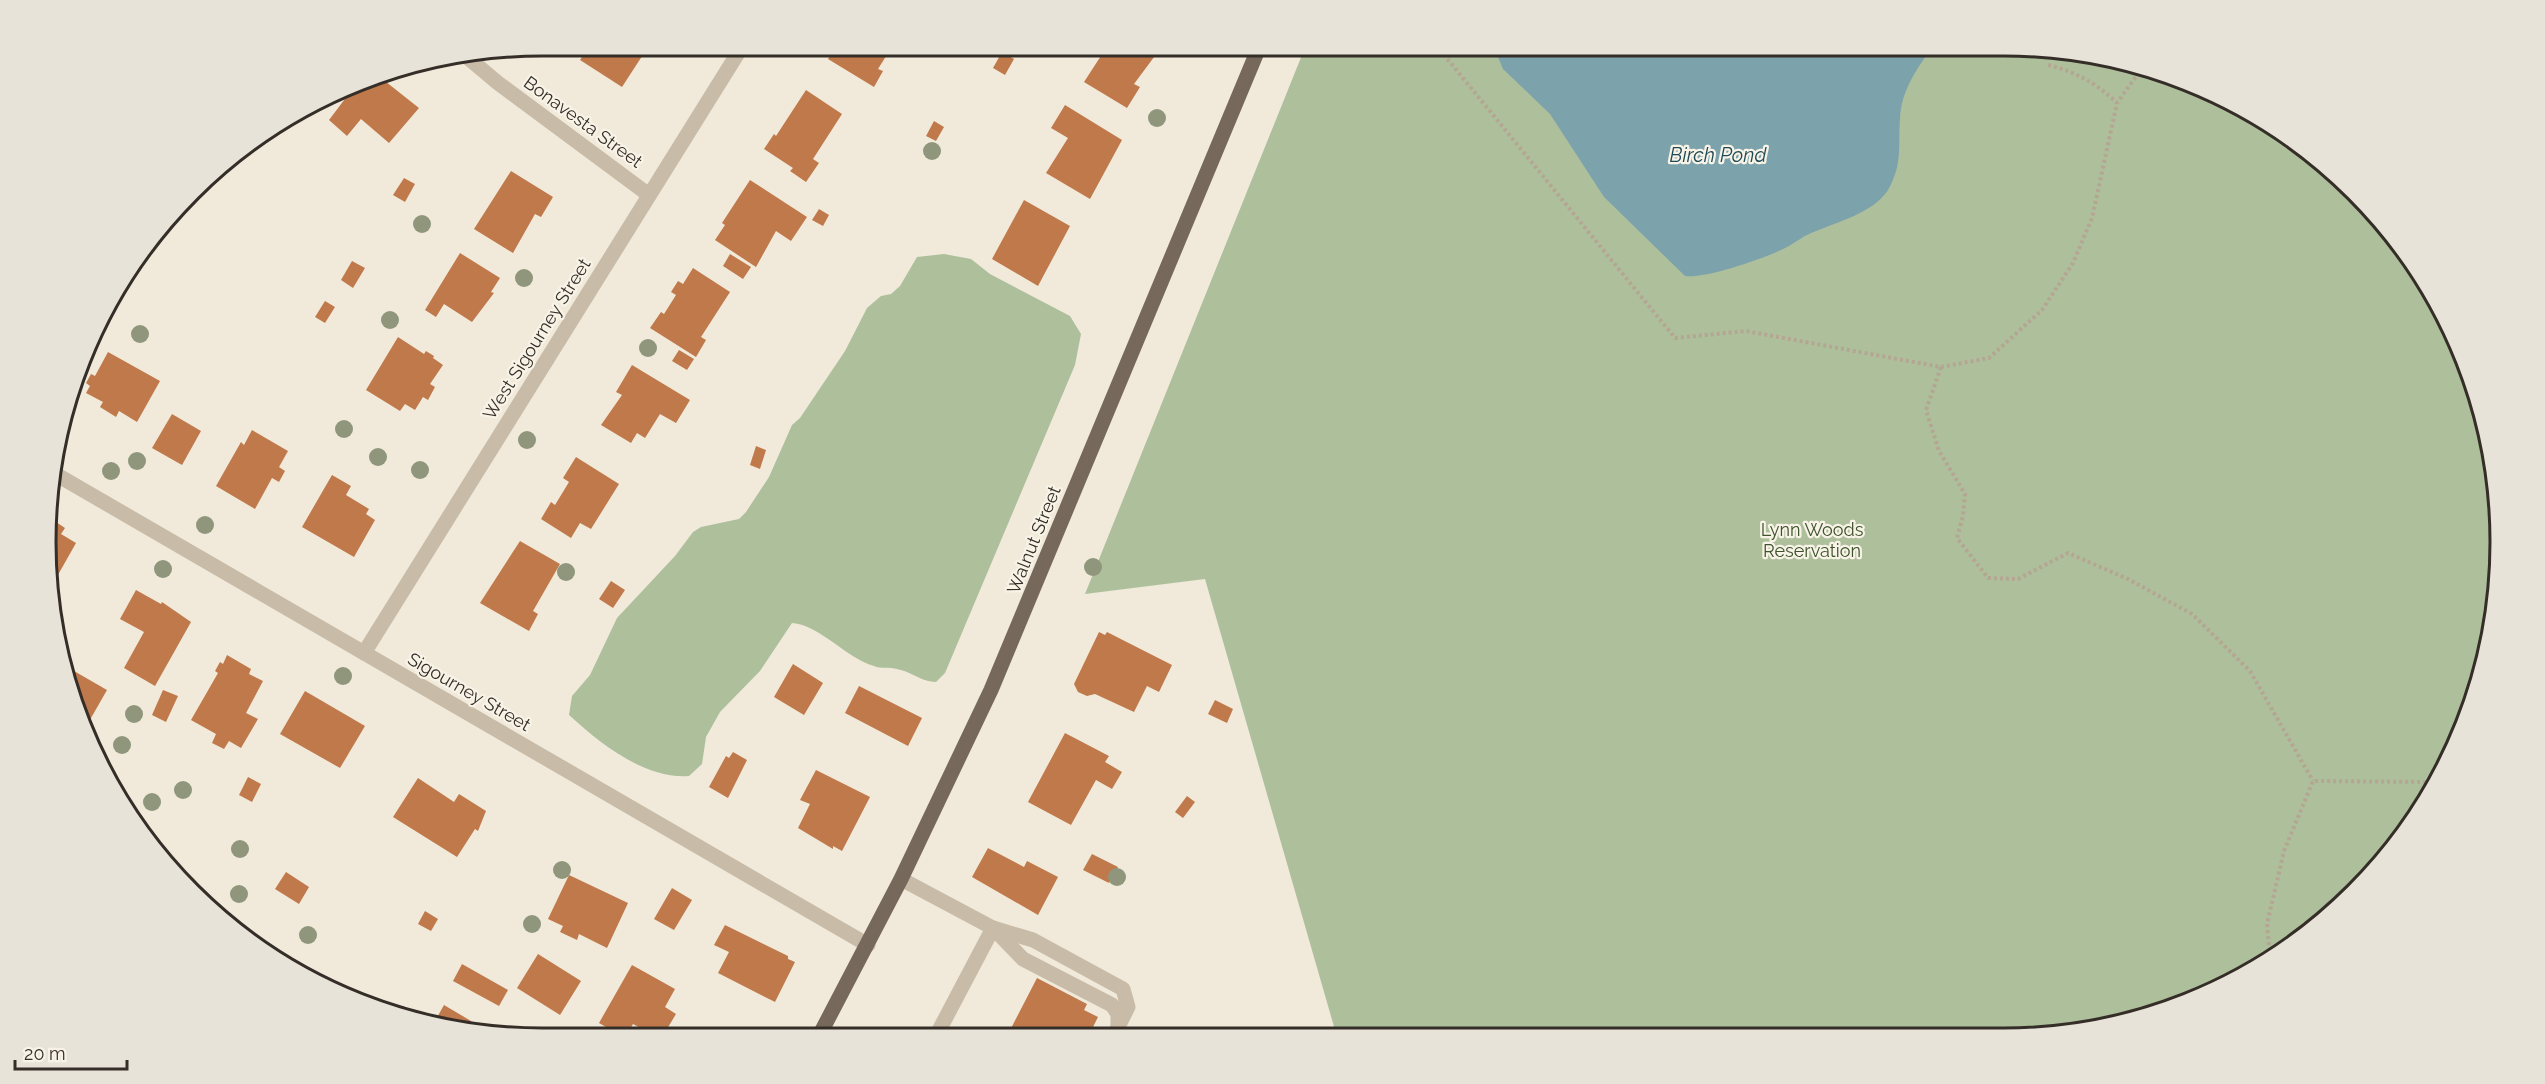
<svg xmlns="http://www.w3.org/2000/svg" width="2545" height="1084" viewBox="0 0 2545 1084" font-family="Raleway,sans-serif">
  <rect width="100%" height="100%" fill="#f1eadb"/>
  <g fill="#aebf9c">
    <path d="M 1306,45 L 2003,45 L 2163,71 L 2252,112 L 2331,169 L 2398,240 L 2449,323 L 2483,414 L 2499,510 L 2496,607 L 2474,702 L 2416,818 L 2306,936 L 2194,1001 L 2068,1035 L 1337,1037 L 1205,579 L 1085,594 Z"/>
    <path d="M 944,254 L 971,259 L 990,274 L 1070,316 L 1081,334 L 1075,365 L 945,673 L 936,682 C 919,681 913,672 897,669 C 890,667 881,669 874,666 C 846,658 820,625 792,623 L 760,671 L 720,712 L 706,737 L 702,764 L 689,776 C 644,779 601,744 569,715 L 572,696 L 590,675 L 617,618 L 675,556 L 693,532 L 701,527 L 739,519 L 746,512 L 769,477 L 792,425 L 800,418 L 845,351 L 867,308 L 881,296 L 891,294 L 900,286 L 917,257 Z"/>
  </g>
  <path fill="#7ca2ac" d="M 1493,45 L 1934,45 C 1918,67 1901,90 1900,119 C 1898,146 1903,164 1888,190 C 1873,214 1833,223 1809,234 C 1802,237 1796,242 1789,246 C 1769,257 1706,279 1685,276 L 1604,197 L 1550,114 L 1503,69 Z"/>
  <g fill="#c0794a">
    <path d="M 590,45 L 645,45 L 648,47 L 622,87 L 580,60 Z"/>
    <path d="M 837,45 L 893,45 L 878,69 L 883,71 L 874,87 L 828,59 Z"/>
    <path d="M 1108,45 L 1154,45 L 1160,49 L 1134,84 L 1140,87 L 1127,108 L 1084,82 Z"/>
    <path d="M 1002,52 L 1014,59 L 1005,75 L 993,68 Z"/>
    <path d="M 376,74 L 419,108 L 389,143 L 361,119 L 347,136 L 329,120 L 357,83 Z"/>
    <path d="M 806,90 L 842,114 L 813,159 L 819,163 L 806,182 L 790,171 L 793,168 L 764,149 L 774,134 L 776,136 Z"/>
    <path d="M 1065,105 L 1122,140 L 1090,199 L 1046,173 L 1068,138 L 1051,128 Z"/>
    <path d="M 934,121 L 944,127 L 936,141 L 926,136 Z"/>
    <path d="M 511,171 L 553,197 L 541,217 L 535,214 L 513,253 L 474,229 Z"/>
    <path d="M 404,178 L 415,184 L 405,202 L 393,195 Z"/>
    <path d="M 750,180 L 807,217 L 791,241 L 776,231 L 756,267 L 715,240 L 725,225 L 722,223 Z"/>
    <path d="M 1024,200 L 1070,226 L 1038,286 L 992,259 Z"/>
    <path d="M 819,209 L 829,215 L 823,226 L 812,220 Z"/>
    <path d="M 460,253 L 500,278 L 491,292 L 494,293 L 472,322 L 444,304 L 436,317 L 425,310 Z"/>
    <path d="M 730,254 L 751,267 L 743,279 L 723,266 Z"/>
    <path d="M 352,261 L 365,268 L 353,288 L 341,280 Z"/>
    <path d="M 693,268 L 730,292 L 701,337 L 706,340 L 696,357 L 650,328 L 661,312 L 664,314 L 676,295 L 671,292 L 678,281 L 683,284 Z"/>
    <path d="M 325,301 L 335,307 L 325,323 L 315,317 Z"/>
    <path d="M 398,337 L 424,354 L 426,351 L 434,356 L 433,358 L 443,365 L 430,384 L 435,387 L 428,400 L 423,397 L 415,410 L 405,404 L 400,411 L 366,390 Z"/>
    <path d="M 679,350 L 694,359 L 687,370 L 672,361 Z"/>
    <path d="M 108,352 L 160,381 L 137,422 L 119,411 L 116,417 L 100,407 L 103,402 L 86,393 L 90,386 L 86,383 L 91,374 L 95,376 Z"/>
    <path d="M 632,365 L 690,400 L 676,423 L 660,414 L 645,438 L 637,433 L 631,443 L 601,425 L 622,395 L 616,392 Z"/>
    <path d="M 172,414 L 201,431 L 182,465 L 152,448 Z"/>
    <path d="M 252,430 L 288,451 L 279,467 L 285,471 L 279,482 L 272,478 L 255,509 L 216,486 L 241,442 L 244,445 Z"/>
    <path d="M 756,446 L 766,450 L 760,469 L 750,465 Z"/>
    <path d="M 576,457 L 619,484 L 591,529 L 580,523 L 571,538 L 541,519 L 551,502 L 555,505 L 569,482 L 563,478 Z"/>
    <path d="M 332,475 L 351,486 L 346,495 L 369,509 L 366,514 L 375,520 L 354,557 L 302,527 Z"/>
    <path d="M 53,520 L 65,528 L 61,534 L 76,543 L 50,589 L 45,542 L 47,526 L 49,527 Z"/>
    <path d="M 520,541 L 560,564 L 533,611 L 538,614 L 529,631 L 480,603 Z"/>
    <path d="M 611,581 L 625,590 L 613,608 L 599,599 Z"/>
    <path d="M 136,590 L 161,604 L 162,602 L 191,622 L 155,686 L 124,668 L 144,632 L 120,619 Z"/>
    <path d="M 1099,632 L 1105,635 L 1107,632 L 1172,665 L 1159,692 L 1147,686 L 1134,712 L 1095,694 L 1087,696 L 1078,692 L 1074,684 Z"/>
    <path d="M 227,655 L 251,669 L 249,674 L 263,681 L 246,713 L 258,719 L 241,748 L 229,741 L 224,749 L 212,743 L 216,734 L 191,720 L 218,673 L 215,671 L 220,662 L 223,664 Z"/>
    <path d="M 793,664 L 823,683 L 804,715 L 774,697 Z"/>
    <path d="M 74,671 L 107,690 L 87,725 L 70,679 Z"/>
    <path d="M 859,686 L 922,718 L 908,746 L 845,713 Z"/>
    <path d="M 163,690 L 178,696 L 166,722 L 152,715 Z"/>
    <path d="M 305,691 L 365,726 L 340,768 L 280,734 Z"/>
    <path d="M 1215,700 L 1233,709 L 1227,723 L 1208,714 Z"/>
    <path d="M 1065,733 L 1109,756 L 1105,762 L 1122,772 L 1112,789 L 1096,780 L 1071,825 L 1028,802 Z"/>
    <path d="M 733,752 L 747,760 L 728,798 L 709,787 L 726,756 L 729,758 Z"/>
    <path d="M 816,770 L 870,797 L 842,851 L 833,846 L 833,849 L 798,828 L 810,804 L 800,800 Z"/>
    <path d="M 248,777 L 261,784 L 252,802 L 239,795 Z"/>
    <path d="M 418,778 L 454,802 L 459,794 L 486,811 L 478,831 L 475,829 L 457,857 L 393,817 Z"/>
    <path d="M 1187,796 L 1195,802 L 1183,818 L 1175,812 Z"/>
    <path d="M 988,848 L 1024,867 L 1027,861 L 1058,877 L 1038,915 L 972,877 Z"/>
    <path d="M 1092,854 L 1118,867 L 1109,883 L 1083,870 Z"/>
    <path d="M 286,872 L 309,887 L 299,904 L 275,889 Z"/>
    <path d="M 569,875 L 628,903 L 607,948 L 579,934 L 577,940 L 560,932 L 563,926 L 548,919 Z"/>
    <path d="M 672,888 L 692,900 L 674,930 L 654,919 Z"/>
    <path d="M 425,911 L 438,919 L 431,931 L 418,924 Z"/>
    <path d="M 217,914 L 250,933 L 246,940 L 239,936 Z"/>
    <path d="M 725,925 L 788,956 L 788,959 L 795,962 L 775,1002 L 718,973 L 729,952 L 714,945 Z"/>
    <path d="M 538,954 L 581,981 L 560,1015 L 517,988 Z"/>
    <path d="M 462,964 L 508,990 L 499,1006 L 453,981 Z"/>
    <path d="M 632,965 L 675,989 L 665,1007 L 676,1014 L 661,1039 L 633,1024 L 625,1038 L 599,1023 Z"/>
    <path d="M 1037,978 L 1087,1004 L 1084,1010 L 1098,1017 L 1088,1037 L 1006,1038 Z"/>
    <path d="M 444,1005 L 471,1021 L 468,1027 L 435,1021 Z"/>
    <path d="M 403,1006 L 418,1015 L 419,1012 L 435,1021 L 398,1015 Z"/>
  </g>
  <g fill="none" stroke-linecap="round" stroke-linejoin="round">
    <g stroke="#b4a692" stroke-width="4" stroke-dasharray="3 3" stroke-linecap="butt">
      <path d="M 1436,45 L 1675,338 L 1746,331 L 1941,367 L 1926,410 L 1939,451 L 1965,494 L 1963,516 L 1957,538 L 1988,578 L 2018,579 L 2068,553 L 2128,579 L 2192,614 L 2250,671 L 2313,781"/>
      <path d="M 2048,65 C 2076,72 2096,83 2117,103"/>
      <path d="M 1941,367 L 1989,358 L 2042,310 L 2073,263 L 2092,218 L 2117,103 L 2142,68"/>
      <path d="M 2270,957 L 2267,924 L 2284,851 L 2313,781 L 2434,782"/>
    </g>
    <g stroke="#c8bca8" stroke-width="15">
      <path d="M 467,57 L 498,83 L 649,195"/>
      <path d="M 52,472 L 868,945"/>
      <path d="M 364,653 L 743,45"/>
      <path d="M 901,879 L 993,928 L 935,1038"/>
      <path d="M 993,928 L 1033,940 L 1123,989 L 1128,1007 L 1113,1037"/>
      <path d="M 995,930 L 1023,959 L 1112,1005 L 1118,1014 L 1118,1027"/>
    </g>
    <path stroke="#76685a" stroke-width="15" d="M 818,1038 L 901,879 L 991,690 L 1260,45"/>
  </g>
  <g fill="#8f967b">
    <circle cx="1157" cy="118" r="9"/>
    <circle cx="932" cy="151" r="9"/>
    <circle cx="422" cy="224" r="9"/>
    <circle cx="524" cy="278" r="9"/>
    <circle cx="390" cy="320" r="9"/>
    <circle cx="140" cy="334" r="9"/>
    <circle cx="648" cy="348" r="9"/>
    <circle cx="344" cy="429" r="9"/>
    <circle cx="527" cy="440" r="9"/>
    <circle cx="378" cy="457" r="9"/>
    <circle cx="137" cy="461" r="9"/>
    <circle cx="420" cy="470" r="9"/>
    <circle cx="111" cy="471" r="9"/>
    <circle cx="205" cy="525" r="9"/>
    <circle cx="1093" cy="567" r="9"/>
    <circle cx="163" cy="569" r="9"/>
    <circle cx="566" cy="572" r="9"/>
    <circle cx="343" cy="676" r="9"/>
    <circle cx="134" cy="714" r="9"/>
    <circle cx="122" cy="745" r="9"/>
    <circle cx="183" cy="790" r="9"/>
    <circle cx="152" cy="802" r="9"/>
    <circle cx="240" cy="849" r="9"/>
    <circle cx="562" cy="870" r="9"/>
    <circle cx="1117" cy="877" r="9"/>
    <circle cx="239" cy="894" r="9"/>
    <circle cx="532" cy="924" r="9"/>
    <circle cx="308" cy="935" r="9"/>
  </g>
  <g text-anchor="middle" stroke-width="4.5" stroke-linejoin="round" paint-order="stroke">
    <g font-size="18" fill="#352e28" stroke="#f8f3e7">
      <text transform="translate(583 122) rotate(36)" y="6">Bonavesta Street</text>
      <text transform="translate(537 339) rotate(-58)" y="6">West Sigourney Street</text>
      <text transform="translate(1034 540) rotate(-68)" y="6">Walnut Street</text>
      <text transform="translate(469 692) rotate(30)" y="6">Sigourney Street</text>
    </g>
    <g font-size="18" fill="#3e522d" stroke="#f8f3e7">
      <text x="1812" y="536">Lynn Woods<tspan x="1812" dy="21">Reservation</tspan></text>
    </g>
    <g font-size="20" font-style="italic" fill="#1f4955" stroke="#f8f3e7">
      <text x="1718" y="162">Birch Pond</text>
    </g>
  </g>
  <path d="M0 0H2545V1084H0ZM542 56H2004A486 486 0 0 1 2490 542V542A486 486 0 0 1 2004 1028H542A486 486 0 0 1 56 542V542A486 486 0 0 1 542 56Z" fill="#e8e3d8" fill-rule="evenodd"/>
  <path fill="none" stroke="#352e28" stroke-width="3" d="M542 56H2004A486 486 0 0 1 2490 542V542A486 486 0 0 1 2004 1028H542A486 486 0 0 1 56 542V542A486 486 0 0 1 542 56Z"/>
  <path d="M15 1060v9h112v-9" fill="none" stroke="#352e28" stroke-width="3"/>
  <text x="24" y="1060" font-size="18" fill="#352e28" stroke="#f8f3e7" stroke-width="4.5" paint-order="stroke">20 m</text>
</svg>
